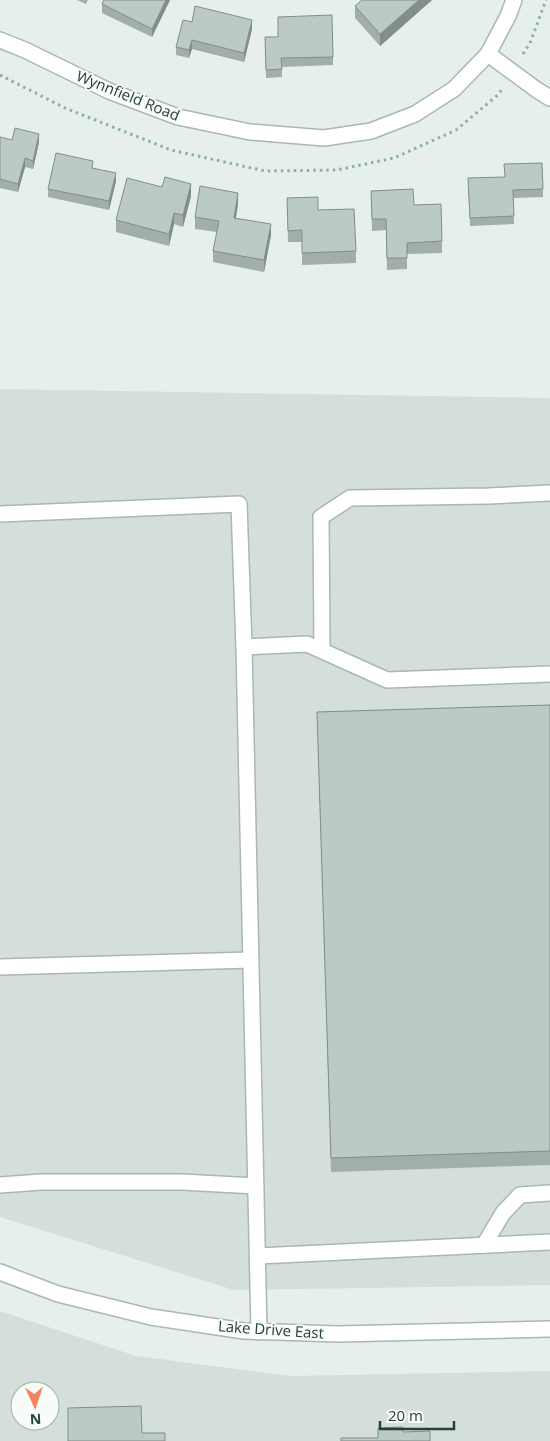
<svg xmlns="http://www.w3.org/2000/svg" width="550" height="1441" viewBox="0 0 550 1441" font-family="'Open Sans',sans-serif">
  <rect width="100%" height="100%" fill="#e6efeb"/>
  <g fill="#d4dfda" fill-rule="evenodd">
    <path d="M 0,389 L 550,398 L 550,1285 L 234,1290 L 0,1217 Z"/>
    <path d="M 0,1311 L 136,1356 L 292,1376 L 550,1371 L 550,1441 L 0,1441 ZM 20,1391 L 50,1391 L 50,1421 L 20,1421 Z"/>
  </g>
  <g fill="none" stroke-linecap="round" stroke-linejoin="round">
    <g stroke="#a8b8b2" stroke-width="18">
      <g id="minor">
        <path d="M 0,40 L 25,50 L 109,91 L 178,117 L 250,132 L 324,138 L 371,131 L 415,114 L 454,89 L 488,54 L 508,16 L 514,0"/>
        <path d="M 488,54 L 537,90 L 550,98"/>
        <path d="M 0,514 L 239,504 L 244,647"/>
        <path d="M 322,650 L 321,517 L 350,498 L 488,496 L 550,493"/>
        <path d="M 0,967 L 251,960"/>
        <path d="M 0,1185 L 41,1182 L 182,1182 L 256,1186"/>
        <path d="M 484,1245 L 503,1213 L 520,1195 L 550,1193"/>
        <path d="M 258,1256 L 550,1242"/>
        <path d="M 0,1272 L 58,1294 L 151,1317 L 244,1331 L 338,1334 L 550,1329"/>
        <path d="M 259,1332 L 244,647 L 307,644 L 387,680 L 550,674"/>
      </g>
    </g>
    <g stroke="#86b3a5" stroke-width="3" stroke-dasharray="2.5 4" stroke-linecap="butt">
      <path d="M 523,54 L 530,43 L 546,0"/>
      <path d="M 0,75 L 65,108 L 171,150 L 265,171 L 337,170 L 394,158 L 456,130 L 499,94 L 503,87"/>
    </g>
    <use href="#minor" stroke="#fff" stroke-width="15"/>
  </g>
  <g fill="#a1aea9">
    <path d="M 77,0 L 88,0 L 86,4 Z"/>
    <path d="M 170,0 L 152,37 L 102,13 L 102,4 Z"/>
    <path d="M 362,0 L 432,0 L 380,46 L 355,18 L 355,6 Z"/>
    <path d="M 192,22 L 252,29 L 244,62 L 192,49 L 189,58 L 176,55 L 176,47 Z"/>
    <path d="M 265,37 L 333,57 L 333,65 L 282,67 L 282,77 L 266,78 Z"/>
    <path d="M 0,137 L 12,140 L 39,142 L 33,169 L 25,167 L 18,192 L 0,188 Z"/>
    <path d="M 93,168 L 116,181 L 109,210 L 48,197 L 48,189 Z"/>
    <path d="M 468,186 L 543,189 L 543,197 L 513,198 L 514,224 L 470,226 Z"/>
    <path d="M 371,191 L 414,205 L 442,241 L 442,253 L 407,254 L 407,269 L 387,270 L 386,230 L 372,231 Z"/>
    <path d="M 191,196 L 183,227 L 174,224 L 169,246 L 116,232 L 116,220 Z"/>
    <path d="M 287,198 L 318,210 L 356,251 L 356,263 L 302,265 L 302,242 L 288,242 Z"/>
    <path d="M 238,204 L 236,218 L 271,235 L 264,272 L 213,262 L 213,251 L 217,232 L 195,229 L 195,217 Z"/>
    <path d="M 550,705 L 550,1165 L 331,1172 L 317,712 Z"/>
  </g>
  <g fill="#838d89">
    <path d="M 166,0 L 170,0 L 152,37 L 152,29 Z"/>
    <path d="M 419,0 L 432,0 L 380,46 L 380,34 Z"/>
    <path d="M 252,20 L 252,29 L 244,62 L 244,53 Z"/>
    <path d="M 192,40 L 192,49 L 189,58 L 189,50 Z"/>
    <path d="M 39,134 L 39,142 L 33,169 L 33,161 Z"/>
    <path d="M 25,158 L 25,167 L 18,192 L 18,184 Z"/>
    <path d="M 116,173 L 116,181 L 109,210 L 109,201 Z"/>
    <path d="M 191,184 L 191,196 L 183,227 L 183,215 Z"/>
    <path d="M 238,193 L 238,204 L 234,229 L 234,218 Z"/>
    <path d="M 174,213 L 174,224 L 169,246 L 169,234 Z"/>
    <path d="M 271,224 L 271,235 L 264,272 L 264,260 Z"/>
  </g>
  <g fill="#bbcac4" stroke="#838d89">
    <path d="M 104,0 L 166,0 L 152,29 L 102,4 Z"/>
    <path d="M 362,0 L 419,0 L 380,34 L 355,6 Z"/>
    <path d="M 195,6 L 252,20 L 244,53 L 192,40 L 189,50 L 176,47 L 183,20 L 192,22 Z"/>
    <path d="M 332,15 L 333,57 L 281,58 L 282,69 L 266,70 L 265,37 L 278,37 L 278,17 Z"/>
    <path d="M 15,128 L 39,134 L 33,161 L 25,158 L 18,184 L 0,179 L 0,137 L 12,140 Z"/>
    <path d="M 56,153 L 93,161 L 92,168 L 116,173 L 109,201 L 48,189 Z"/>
    <path d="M 542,163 L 543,189 L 513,190 L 514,216 L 470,218 L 468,178 L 505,177 L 504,164 Z"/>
    <path d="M 165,177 L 191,184 L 183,215 L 174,213 L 169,234 L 116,220 L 127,178 L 162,187 Z"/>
    <path d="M 200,186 L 238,193 L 234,218 L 271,224 L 264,260 L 213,251 L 219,221 L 195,217 Z"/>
    <path d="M 413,189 L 414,205 L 441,204 L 442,241 L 407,243 L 407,258 L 387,258 L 386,219 L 372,219 L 371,191 Z"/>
    <path d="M 318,197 L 318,210 L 354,209 L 356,251 L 302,253 L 302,230 L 288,231 L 287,198 Z"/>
    <path d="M 550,705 L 550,1151 L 331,1158 L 317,712 Z"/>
    <path d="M 141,1406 L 142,1433 L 165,1433 L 165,1441 L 68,1441 L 68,1408 Z"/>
    <path d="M 403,1427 L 403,1432 L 430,1431 L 430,1441 L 341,1441 L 341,1438 L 378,1438 L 378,1428 Z"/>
  </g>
  <g text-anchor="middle" stroke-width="4" stroke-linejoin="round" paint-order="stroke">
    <g font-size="15" fill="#24423a" stroke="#f7fbf9">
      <text transform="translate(128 96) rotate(22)" y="5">Wynnfield Road</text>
      <text transform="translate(271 1330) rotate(4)" y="5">Lake Drive East</text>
    </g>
  </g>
  <g transform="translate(35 1406) rotate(177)"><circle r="24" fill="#f7fbf9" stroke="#a3b1ad"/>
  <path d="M0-4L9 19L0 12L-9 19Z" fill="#f4845f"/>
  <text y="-8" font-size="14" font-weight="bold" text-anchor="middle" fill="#24423a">N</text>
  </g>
  <path d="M380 1421v8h74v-8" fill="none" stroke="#24423a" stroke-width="2.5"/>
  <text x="388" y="1421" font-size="15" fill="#24423a" stroke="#f7fbf9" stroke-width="4" paint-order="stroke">20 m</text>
</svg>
